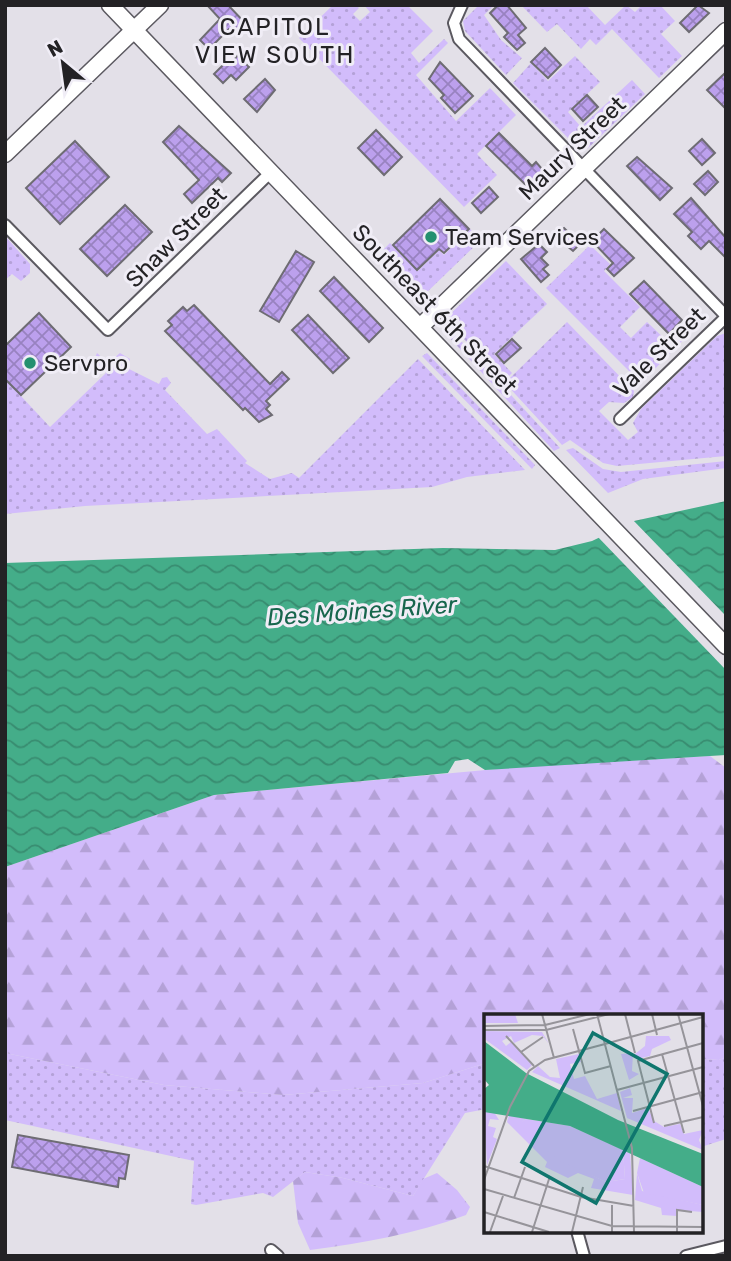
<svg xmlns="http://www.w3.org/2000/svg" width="731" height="1261" viewBox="0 0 731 1261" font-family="Rubik,sans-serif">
  <defs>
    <pattern id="grass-dots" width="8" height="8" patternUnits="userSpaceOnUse" patternTransform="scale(1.75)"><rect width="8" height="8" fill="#d2bcfb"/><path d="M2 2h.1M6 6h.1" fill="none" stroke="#b4a1d7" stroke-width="1.8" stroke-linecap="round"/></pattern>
    <pattern id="forest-firs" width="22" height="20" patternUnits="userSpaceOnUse" patternTransform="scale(1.75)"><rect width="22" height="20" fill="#d2bcfb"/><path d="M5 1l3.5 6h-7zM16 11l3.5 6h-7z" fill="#b4a1d7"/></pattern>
    <pattern id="water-waves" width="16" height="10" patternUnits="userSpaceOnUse" patternTransform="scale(1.75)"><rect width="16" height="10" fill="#44ad89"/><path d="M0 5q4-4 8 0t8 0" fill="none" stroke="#388c70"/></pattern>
    <pattern id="building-cross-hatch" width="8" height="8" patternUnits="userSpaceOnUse" patternTransform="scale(1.75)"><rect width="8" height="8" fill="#bca0ed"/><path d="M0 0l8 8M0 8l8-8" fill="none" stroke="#9882c0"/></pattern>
  </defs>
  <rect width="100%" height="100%" fill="#e3e0e8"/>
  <g fill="url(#grass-dots)">
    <path d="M 333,5 L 356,5 L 359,8 L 353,14 L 360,21 L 370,12 L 364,5 L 407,5 L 433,31 L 411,53 L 419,63 L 444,39 L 448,43 L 416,75 L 456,121 L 490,88 L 516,115 L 477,154 L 497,175 L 464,207 L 299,38 Z"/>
    <path d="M 479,5 L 494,5 L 484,15 L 501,40 L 522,58 L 506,75 L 465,31 L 463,21 Z"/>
    <path d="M 521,5 L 586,5 L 605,25 L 626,5 L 635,12 L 642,5 L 660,5 L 675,21 L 661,34 L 682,56 L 659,78 L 612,29 L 596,45 L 590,39 L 581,49 L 557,24 L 547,32 Z"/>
    <path d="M 575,56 L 600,82 L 568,112 L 581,127 L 632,80 L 645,94 L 587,149 L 580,150 L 513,83 L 531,63 L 548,81 Z"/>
    <path d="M 470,229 L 481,240 L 423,296 L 380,253 L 390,243 L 418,271 L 439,250 L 444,255 Z"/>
    <path d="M 5,236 L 30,264 L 30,273 L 21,281 L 12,274 L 5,280 Z"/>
    <path d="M 590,245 L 610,264 L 604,271 L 640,307 L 620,327 L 631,338 L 647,322 L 669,343 L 700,312 L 705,318 L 641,383 L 546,288 Z"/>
    <path d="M 506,261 L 547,304 L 494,354 L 512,373 L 504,381 L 445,319 Z"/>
    <path d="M 567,322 L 634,391 L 633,397 L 624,403 L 609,402 L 599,411 L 628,440 L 638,432 L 633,423 L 641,409 L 717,336 L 726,333 L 726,456 L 617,466 L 603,463 L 570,440 L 562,445 L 505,383 Z"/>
    <path d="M 450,329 L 560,448 L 554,451 L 449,337 L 447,334 Z"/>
    <path d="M 97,353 L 108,363 L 120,353 L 130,359 L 127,368 L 159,384 L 162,378 L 167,377 L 171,383 L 165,390 L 207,434 L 217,429 L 247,461 L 245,463 L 270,479 L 292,473 L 299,478 L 418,359 L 525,470 L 467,477 L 432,487 L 85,506 L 5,514 L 5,379 L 50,427 L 106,373 L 94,360 Z"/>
    <path d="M 427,353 L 535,465 L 532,469 L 422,356 Z"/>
    <path d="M 573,448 L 603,469 L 621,472 L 726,461 L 726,468 L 643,479 L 608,493 L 566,450 Z"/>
    <path d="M 5,1053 L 164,1085 L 283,1095 L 423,1083 L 486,1063 L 486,1109 L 465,1113 L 413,1196 L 343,1178 L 305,1172 L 273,1197 L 263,1193 L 196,1205 L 191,1204 L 194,1161 L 5,1120 Z"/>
    <path d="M 726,1057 L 726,1139 L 701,1147 L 701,1059 L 719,1060 Z"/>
  </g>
  <g fill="url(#forest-firs)">
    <path d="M 710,756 L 726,768 L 726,1057 L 719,1060 L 701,1059 L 701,1016 L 486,1016 L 486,1063 L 423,1083 L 283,1095 L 164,1085 L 5,1053 L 5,867 L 214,795 L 518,767 Z"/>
    <path d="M 305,1172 L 343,1178 L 413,1196 L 423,1179 L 437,1173 L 457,1190 L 470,1207 L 466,1215 C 415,1234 364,1243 310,1250 L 298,1223 L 293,1181 Z"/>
  </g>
  <path fill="url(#water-waves)" d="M 726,501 L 726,755 L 485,770 L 468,759 L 455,761 L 448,773 L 214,795 L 5,867 L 5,563 L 443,548 L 555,550 L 592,541 L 634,521 Z"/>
  <path fill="#e3e0e8" d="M 631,518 L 726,616 L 726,670 L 596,535 Z"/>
  <g fill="url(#building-cross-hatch)" stroke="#6e6c73" stroke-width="2">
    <path d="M 207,5 L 228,5 L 247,25 L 236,35 L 229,29 L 209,49 L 200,40 L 220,19 Z"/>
    <path d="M 498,5 L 507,5 L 526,28 L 518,35 L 525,43 L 517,50 L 504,37 L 508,33 L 490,13 Z"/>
    <path d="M 698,5 L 709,13 L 689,32 L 680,23 Z"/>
    <path d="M 545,48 L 561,65 L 548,78 L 531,62 Z"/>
    <path d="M 238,55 L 249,67 L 236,80 L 231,75 L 223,83 L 214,74 L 230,58 L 233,60 Z"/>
    <path d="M 440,62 L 473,96 L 455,113 L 441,98 L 444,95 L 429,79 Z"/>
    <path d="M 726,72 L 726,109 L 707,90 Z"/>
    <path d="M 265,79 L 275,90 L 257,112 L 244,99 Z"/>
    <path d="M 587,95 L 598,107 L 583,121 L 572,109 Z"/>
    <path d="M 179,126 L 231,173 L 222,182 L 218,178 L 192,203 L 184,194 L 199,180 L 163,142 Z"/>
    <path d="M 376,130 L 402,157 L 384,175 L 358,148 Z"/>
    <path d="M 499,133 L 532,166 L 536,162 L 542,169 L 544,174 L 529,188 L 486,146 Z"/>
    <path d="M 702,139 L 715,153 L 702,165 L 689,151 Z"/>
    <path d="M 75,141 L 109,177 L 60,224 L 26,188 Z"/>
    <path d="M 637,157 L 672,188 L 660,200 L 627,166 Z"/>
    <path d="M 708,171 L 718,182 L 705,195 L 694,184 Z"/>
    <path d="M 489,187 L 498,197 L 481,213 L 472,203 Z"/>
    <path d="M 691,198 L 726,238 L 726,258 L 709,241 L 701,249 L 688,236 L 692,232 L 674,214 Z"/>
    <path d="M 440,199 L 469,229 L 444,253 L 439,249 L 417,270 L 393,245 Z"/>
    <path d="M 125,205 L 152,232 L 107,276 L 80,249 Z"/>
    <path d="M 564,228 L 580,244 L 573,251 L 555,236 Z"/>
    <path d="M 604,229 L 634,258 L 614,276 L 607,269 L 613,263 L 592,241 Z"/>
    <path d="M 539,244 L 547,252 L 541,258 L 548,265 L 543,269 L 549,275 L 541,282 L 521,259 Z"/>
    <path d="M 296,251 L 314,262 L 279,322 L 260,311 Z"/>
    <path d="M 334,277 L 383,328 L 369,342 L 320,291 Z"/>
    <path d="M 644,281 L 682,320 L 669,334 L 630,294 Z"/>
    <path d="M 194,305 L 270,384 L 282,372 L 289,379 L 266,401 L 270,405 L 266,409 L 272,415 L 259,422 L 245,408 L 243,410 L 165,331 L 172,325 L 168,321 L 183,307 L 187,311 Z"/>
    <path d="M 39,313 L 71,347 L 21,395 L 5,379 L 5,346 Z"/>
    <path d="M 308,315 L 349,358 L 333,373 L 292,330 Z"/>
    <path d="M 512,339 L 521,348 L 504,363 L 496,354 Z"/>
    <path d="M 18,1135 L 129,1155 L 125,1179 L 119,1178 L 118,1187 L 12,1167 Z"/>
  </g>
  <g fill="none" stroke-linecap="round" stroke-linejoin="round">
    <g stroke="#5b5960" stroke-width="14">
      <g id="street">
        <path d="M 462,5 L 454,23 L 459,39 L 726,316"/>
        <path d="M 5,225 L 108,330 L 271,172"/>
        <path d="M 620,419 L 726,317"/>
        <path d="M 577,1231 L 584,1256"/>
        <path d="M 271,1250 L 278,1256"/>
        <path d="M 686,1256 L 726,1246"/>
      </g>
    </g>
    <g stroke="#5b5960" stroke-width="19">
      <g id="secondary">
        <path d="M 110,5 L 726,646"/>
        <path d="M 5,154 L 160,5"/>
        <path d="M 420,327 L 726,31"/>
      </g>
    </g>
    <use href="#street" stroke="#fff" stroke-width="10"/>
    <use href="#secondary" stroke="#fff" stroke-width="16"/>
  </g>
  <g fill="#24906f" stroke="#f0edf6" stroke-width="2.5">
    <circle cx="431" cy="237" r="7"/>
    <circle cx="30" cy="363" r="7"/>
  </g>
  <g text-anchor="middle" stroke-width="6" stroke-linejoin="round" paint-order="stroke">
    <g font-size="23" fill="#232225" stroke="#f0edf6">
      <text transform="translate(572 148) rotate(-44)" y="8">Maury Street</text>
      <text transform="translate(176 237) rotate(-45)" y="8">Shaw Street</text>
      <text transform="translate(435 309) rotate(46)" y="8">Southeast 6th Street</text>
      <text transform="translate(659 352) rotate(-44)" y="8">Vale Street</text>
    </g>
    <g font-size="23" fill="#232225" stroke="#f0edf6" text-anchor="start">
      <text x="445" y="245">Team Services</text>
      <text x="44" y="371">Servpro</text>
    </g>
    <g font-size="24" letter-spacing="2" fill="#232225" stroke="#f0edf6">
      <text x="275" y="35">CAPITOL<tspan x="275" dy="28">VIEW SOUTH</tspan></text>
    </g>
    <g font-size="24" font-style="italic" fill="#17664d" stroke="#f0edf6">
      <text transform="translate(362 611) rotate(-4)" y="8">Des Moines River</text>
    </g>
  </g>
  <g transform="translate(484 1014)">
    <rect width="219" height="219" fill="#e3e0e8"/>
    <path d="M 0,17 L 58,18 L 65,30 L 59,22 L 48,21 L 30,29 L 27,22 L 18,27 L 22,32 L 27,28 L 48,51 L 43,56 L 2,26 ZM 149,39 L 148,57 L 155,60 L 145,66 L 137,40 ZM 95,40 L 97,48 L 86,50 L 90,65 L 101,62 L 113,85 L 133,79 L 137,97 L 48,58 L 54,52 L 66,63 L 76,64 L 72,45 ZM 146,74 L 148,81 L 139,84 L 149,84 L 148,99 L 164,94 L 170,107 L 180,113 L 196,110 L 200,120 L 219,116 L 215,126 L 219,136 L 143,104 L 136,78 ZM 0,98 L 10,98 L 15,106 L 6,105 L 4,112 L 12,114 L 9,123 L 13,125 L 3,151 ZM 25,101 L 42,105 L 38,108 L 91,153 L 122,168 L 141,165 L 139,136 L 146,139 L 149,181 L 107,174 L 110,165 L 94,159 L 84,164 L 61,153 L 63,148 L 23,108 ZM 153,159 L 158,177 L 219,191 L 219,198 L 193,196 L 193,202 L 178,201 L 177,194 L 151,186 Z" fill="#d2bcfb"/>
    <path d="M 162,22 L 185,22 L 187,26 L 168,35 L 166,42 L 153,45 L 151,40 L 161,32 ZM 42,105 L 86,112 L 139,136 L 141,165 L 122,168 L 76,147 L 37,115 L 36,109 ZM 156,144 L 219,173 L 219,191 L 160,179 L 153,159 Z" fill="#d2bcfb"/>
    <path d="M 0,0 L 31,0 L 34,9 L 0,9 Z" fill="#d2bcfb"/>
    <path d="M 0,27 L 42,59 L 134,106 L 219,140 L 219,173 L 86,112 L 0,98 L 0,75 L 5,71 L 0,65 Z" fill="#44ad89"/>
    <path fill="none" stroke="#96949a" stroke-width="2" d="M 58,0 L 70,44M 113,0 L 148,134 L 150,218M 141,0 L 151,39M 168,0 L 173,21M 194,0 L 219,92M 0,12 L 61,11 L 106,0M 89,15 L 101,59 L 127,52M 0,16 L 62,16 L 125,0M 22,22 L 50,52M 121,30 L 219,3M 37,38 L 59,23M 178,40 L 200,119M 133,76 L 219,53M 149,97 L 219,78M 170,109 L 154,47 L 219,29M 180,112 L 219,103M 0,152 L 97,183 L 150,192M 0,166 L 26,93 L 45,57 L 61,46 L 121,30M 0,175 L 128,212 L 219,213M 30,184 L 41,153M 0,198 L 65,218M 6,218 L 19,182M 48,218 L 66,162M 88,218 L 99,173M 128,218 L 128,191M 193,218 L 193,196 L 208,198"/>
    <path fill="#0f766e" fill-opacity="0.15" stroke="#0f766e" stroke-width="3.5" d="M 109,19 L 183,60 L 112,189 L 38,148 Z"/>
    <rect width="219" height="219" fill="none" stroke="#232225" stroke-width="3.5"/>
  </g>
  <rect width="731" height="1261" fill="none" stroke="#232225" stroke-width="14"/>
  <g transform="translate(63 63) rotate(331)" stroke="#f0edf6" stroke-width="5" paint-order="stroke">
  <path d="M0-5L12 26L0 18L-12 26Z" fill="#232225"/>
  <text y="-10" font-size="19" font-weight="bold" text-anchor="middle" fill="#232225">N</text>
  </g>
</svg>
